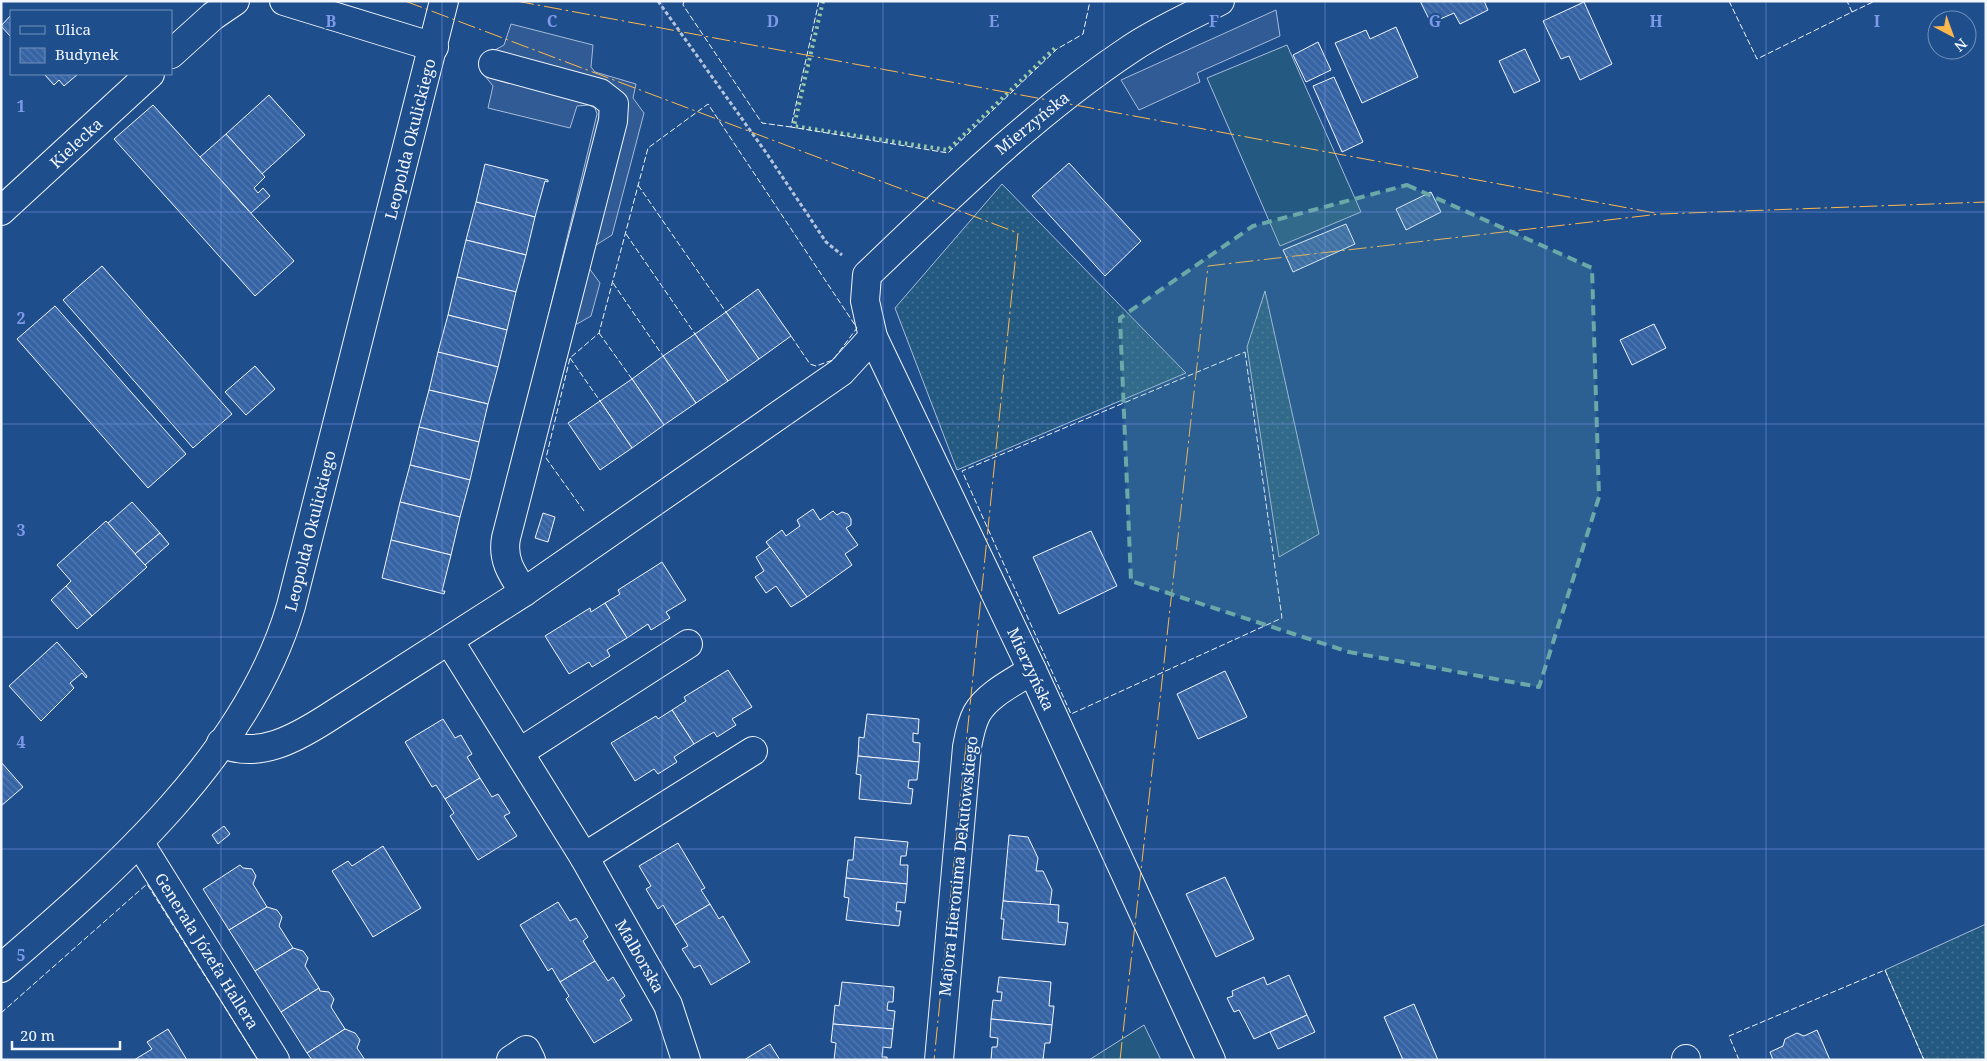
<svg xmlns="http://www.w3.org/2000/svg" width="1987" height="1061" viewBox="0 0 1987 1061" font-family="'Noto Serif',serif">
  <defs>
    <pattern id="grass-dots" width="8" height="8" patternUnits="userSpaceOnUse" patternTransform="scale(1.25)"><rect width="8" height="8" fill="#245a82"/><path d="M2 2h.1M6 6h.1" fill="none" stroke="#447295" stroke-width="1.8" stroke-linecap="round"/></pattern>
    <pattern id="building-back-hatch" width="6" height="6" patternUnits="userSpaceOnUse" patternTransform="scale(1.25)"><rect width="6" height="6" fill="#3563a3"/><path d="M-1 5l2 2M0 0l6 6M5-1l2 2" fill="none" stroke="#537ab1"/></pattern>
  </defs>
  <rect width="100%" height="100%" fill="#1f4e8c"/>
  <g fill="url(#grass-dots)" stroke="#a8bbd7">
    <path d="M 1002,184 L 1186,373 L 957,470 L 895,308 Z"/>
    <path d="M 1265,291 L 1319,534 L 1279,557 L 1247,347 Z"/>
    <path d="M 1986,924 L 1986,1060 L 1924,1060 L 1885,970 Z"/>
  </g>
  <g fill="#245a82" stroke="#a8bbd7">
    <path d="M 1287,45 L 1361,212 L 1280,246 L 1207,78 Z"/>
    <path d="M 1144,1025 L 1161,1060 L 1089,1060 Z"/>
  </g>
  <g fill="#305b95" stroke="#a8bbd7">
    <path d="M 1276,10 L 1280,36 L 1197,73 L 1200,82 L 1139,110 L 1121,80 Z"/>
    <path d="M 511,24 L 593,45 L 591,67 L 595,72 L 636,84 L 633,98 L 644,113 L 612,235 L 596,245 L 589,268 L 600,283 L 591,316 L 577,324 L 548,317 L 597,114 L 595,108 L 589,105 L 577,106 L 570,128 L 488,108 L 493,86 L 485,76 L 492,49 L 495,50 L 504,45 Z"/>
  </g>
  <g fill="url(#building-back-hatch)" stroke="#f2f6ff">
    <path d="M 1420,1 L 1484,1 L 1488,10 L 1460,24 L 1454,13 L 1431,23 Z"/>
    <path d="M 1584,2 L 1612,64 L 1580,80 L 1569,56 L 1561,59 L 1543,21 Z"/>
    <path d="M 11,15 L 11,37 L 1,26 Z"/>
    <path d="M 1396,27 L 1418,77 L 1362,103 L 1335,43 L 1366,30 L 1370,39 Z"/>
    <path d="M 1318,42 L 1331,70 L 1306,82 L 1293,55 Z"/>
    <path d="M 1525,49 L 1540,81 L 1514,93 L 1499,61 Z"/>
    <path d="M 44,74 L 78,74 L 64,86 L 59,80 L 54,85 Z"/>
    <path d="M 1334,77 L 1363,142 L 1342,152 L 1313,86 Z"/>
    <path d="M 269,95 L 305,135 L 262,174 L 226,134 Z"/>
    <path d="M 153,105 L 294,261 L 255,296 L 114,139 Z"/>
    <path d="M 226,134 L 265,177 L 254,188 L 258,193 L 263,188 L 270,196 L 251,213 L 200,157 Z"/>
    <path d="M 1069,163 L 1141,241 L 1105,276 L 1032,196 Z"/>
    <path d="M 485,164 L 548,180 L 548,182 L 545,181 L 535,217 L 476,202 Z"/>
    <path d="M 1431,192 L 1441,212 L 1406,230 L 1396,209 Z"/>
    <path d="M 476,202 L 535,217 L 526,255 L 466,240 Z"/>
    <path d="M 1346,224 L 1355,244 L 1293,272 L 1283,250 Z"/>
    <path d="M 466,240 L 526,255 L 516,292 L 457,277 Z"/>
    <path d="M 102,266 L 232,414 L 193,448 L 63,300 Z"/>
    <path d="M 457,277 L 516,292 L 507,330 L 448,315 Z"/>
    <path d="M 758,289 L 791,336 L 759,359 L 726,312 Z"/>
    <path d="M 55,306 L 186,454 L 148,488 L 17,339 Z"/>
    <path d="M 726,312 L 759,359 L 728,381 L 695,334 Z"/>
    <path d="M 448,315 L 507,330 L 498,367 L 438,352 Z"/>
    <path d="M 1654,324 L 1666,348 L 1632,365 L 1620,340 Z"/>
    <path d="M 695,334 L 728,381 L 696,403 L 663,356 Z"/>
    <path d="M 438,352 L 498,367 L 488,404 L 429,390 Z"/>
    <path d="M 663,356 L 696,403 L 664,425 L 632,379 Z"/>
    <path d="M 255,366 L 275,389 L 246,415 L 225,392 Z"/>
    <path d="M 632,379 L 664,425 L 632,448 L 600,401 Z"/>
    <path d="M 429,390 L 488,404 L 479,442 L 419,427 Z"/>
    <path d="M 600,401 L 632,448 L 600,470 L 568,423 Z"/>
    <path d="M 419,427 L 479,442 L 470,480 L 410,465 Z"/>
    <path d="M 410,465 L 470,480 L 460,517 L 400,502 Z"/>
    <path d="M 132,502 L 160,533 L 135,554 L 108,523 Z"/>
    <path d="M 400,502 L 460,517 L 451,555 L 391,540 Z"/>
    <path d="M 813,509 L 820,520 L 833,511 L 837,515 L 842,512 L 848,514 L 851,519 L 851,525 L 846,528 L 858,545 L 845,554 L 852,565 L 807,597 L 766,542 L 782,530 L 786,536 L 800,526 L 797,520 Z"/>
    <path d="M 543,513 L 555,517 L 548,542 L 535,538 Z"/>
    <path d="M 106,521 L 147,567 L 92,616 L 66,586 L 71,581 L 57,565 Z"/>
    <path d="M 1091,531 L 1117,586 L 1059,614 L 1033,557 Z"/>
    <path d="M 160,533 L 169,544 L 145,565 L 135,554 Z"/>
    <path d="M 391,540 L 451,555 L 442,591 L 445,591 L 444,594 L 382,578 Z"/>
    <path d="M 770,547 L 807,597 L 791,607 L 776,586 L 766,593 L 755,577 L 764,571 L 756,557 Z"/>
    <path d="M 662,562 L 686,600 L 666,612 L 670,618 L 651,630 L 648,624 L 627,638 L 605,603 L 620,594 L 618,590 Z"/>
    <path d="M 66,586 L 92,616 L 77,629 L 51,600 Z"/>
    <path d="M 605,603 L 627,638 L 607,650 L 610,656 L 592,667 L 589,662 L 569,674 L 545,636 L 590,608 L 591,612 Z"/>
    <path d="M 57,642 L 87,676 L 86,678 L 82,673 L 70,683 L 74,688 L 41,721 L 9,686 Z"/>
    <path d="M 728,670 L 752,707 L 732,719 L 736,725 L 717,737 L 714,732 L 694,744 L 672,710 L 686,701 L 684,697 Z"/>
    <path d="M 1225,671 L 1247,717 L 1198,739 L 1177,694 Z"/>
    <path d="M 672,710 L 694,744 L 674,757 L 677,762 L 658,774 L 654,769 L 635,781 L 611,743 L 656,716 L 658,719 Z"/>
    <path d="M 867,714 L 919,719 L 918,734 L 913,733 L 913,742 L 920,743 L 919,762 L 858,756 L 859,737 L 864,738 Z"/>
    <path d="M 443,719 L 455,738 L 461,735 L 472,754 L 467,757 L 480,778 L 445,799 L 436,785 L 432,787 L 405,742 Z"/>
    <path d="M 858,756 L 919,762 L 917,780 L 909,780 L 908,788 L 913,789 L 911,804 L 859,799 L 861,775 L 856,774 Z"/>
    <path d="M 1,762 L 23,787 L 1,806 Z"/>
    <path d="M 480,778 L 492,797 L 498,794 L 510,813 L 504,816 L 517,836 L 478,860 L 450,816 L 454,813 L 445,799 Z"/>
    <path d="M 224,826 L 230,834 L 218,844 L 212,835 Z"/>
    <path d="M 1009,835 L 1028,837 L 1038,858 L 1036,871 L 1043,871 L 1052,890 L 1050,905 L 1003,901 Z"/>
    <path d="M 855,837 L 908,842 L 906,856 L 901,856 L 900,865 L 908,865 L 907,884 L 846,878 L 848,860 L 853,860 Z"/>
    <path d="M 678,843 L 705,888 L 701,890 L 710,904 L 675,925 L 663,905 L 658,909 L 646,889 L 651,886 L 639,866 Z"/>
    <path d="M 383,846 L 421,908 L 373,937 L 332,871 L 348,861 L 352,866 Z"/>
    <path d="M 240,865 L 243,868 L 252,869 L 256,876 L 253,884 L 267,907 L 229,930 L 203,889 Z"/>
    <path d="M 1225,877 L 1254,939 L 1216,957 L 1186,894 Z"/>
    <path d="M 846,878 L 907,884 L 905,903 L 897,902 L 896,911 L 901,911 L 899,926 L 846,920 L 849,898 L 844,897 Z"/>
    <path d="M 1003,901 L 1059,905 L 1058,922 L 1068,923 L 1065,945 L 1002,939 L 1004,919 L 1001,919 Z"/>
    <path d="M 558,902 L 570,921 L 576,918 L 588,937 L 583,941 L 595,961 L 560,982 L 552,968 L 548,971 L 520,925 Z"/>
    <path d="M 710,904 L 719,919 L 723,916 L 750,962 L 711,985 L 700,965 L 694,968 L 682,949 L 688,946 L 675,925 Z"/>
    <path d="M 267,907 L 277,910 L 282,917 L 279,926 L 293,948 L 255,971 L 229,930 Z"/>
    <path d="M 293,948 L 303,951 L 308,958 L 305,966 L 319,988 L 281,1012 L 255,971 Z"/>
    <path d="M 595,961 L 608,981 L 613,977 L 625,996 L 620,1000 L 632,1020 L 594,1043 L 566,999 L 569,996 L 560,982 Z"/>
    <path d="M 1289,975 L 1307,1015 L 1254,1039 L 1239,1010 L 1234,1012 L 1227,998 L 1233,996 L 1232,991 L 1264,977 L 1267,985 Z"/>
    <path d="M 999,977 L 1051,982 L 1049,1006 L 1054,1006 L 1052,1025 L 991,1019 L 993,1000 L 1001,1001 L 1002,992 L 997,992 Z"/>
    <path d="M 842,982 L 894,987 L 893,1002 L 888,1002 L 887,1010 L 895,1011 L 893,1029 L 833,1024 L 835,1005 L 839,1006 Z"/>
    <path d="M 319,988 L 320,991 L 329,992 L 334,999 L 331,1007 L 345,1029 L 307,1053 L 281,1012 Z"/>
    <path d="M 1414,1004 L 1438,1060 L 1403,1060 L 1384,1017 Z"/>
    <path d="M 1307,1015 L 1315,1032 L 1278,1049 L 1270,1032 Z"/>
    <path d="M 991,1019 L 1052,1025 L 1050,1043 L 1045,1043 L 1043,1060 L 991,1060 L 992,1047 L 997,1047 L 998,1038 L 990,1037 Z"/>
    <path d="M 833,1024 L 893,1029 L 891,1048 L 883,1047 L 882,1057 L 887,1057 L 887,1060 L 834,1060 L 836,1043 L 831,1042 Z"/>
    <path d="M 168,1029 L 187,1060 L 134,1060 L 152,1049 L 147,1042 Z"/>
    <path d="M 345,1029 L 355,1033 L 360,1040 L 357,1048 L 365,1060 L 312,1060 L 307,1053 Z"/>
    <path d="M 1817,1030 L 1830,1060 L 1773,1060 L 1770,1052 L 1783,1046 L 1785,1039 L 1797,1033 L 1804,1036 Z"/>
    <path d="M 770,1044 L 780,1060 L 744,1060 Z"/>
  </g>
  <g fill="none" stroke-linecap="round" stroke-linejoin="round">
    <g stroke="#f2f6ff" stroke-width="30">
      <g id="street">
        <path d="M 284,1 L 434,47"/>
        <path d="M 171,54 L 213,16 L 235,1"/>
        <path d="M 493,64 L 600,93 L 614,104 L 613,121 L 506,538 C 502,560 512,574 524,592"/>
        <path d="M 1,211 L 150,74"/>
        <path d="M 450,642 L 584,857 L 668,1005 L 686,1060"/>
        <path d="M 221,743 C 258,760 296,738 326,719 L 524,592 L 841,372 L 873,337"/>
        <path d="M 520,752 L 688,644"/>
        <path d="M 139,842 L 275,1060"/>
        <path d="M 584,857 L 753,751"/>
        <path d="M 1686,1059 L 1686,1060"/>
        <path d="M 511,1060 L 526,1050 L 531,1060"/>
        <path d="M 939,1060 L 967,747 C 969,736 971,724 977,713 C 988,694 1014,682 1032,670"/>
        <path d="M 1211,1060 L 1032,670 L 873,337 L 865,301 L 867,275 C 952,194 1034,113 1132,48 C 1159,30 1191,16 1220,1"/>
      </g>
    </g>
    <g stroke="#f2f6ff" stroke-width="30">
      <path id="secondary" d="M 1,968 C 114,871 248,754 291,606 L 444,1"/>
    </g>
    <path stroke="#b3c4dc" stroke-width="3" stroke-dasharray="4 2.5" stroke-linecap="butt" d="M 658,1 L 767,154 L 826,242 L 842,255"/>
    <use href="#street" stroke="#1f4e8c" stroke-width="28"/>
    <use href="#secondary" stroke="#1f4e8c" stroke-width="28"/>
    <path stroke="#97c8a6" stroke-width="4" stroke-dasharray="2.5 4" stroke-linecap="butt" d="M 823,1 L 794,126 L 948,150 L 1056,47"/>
    <g stroke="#f2f6ff" stroke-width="1" stroke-dasharray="6 2.5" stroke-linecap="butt">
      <path d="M 684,1 L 683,5 L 762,123 L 791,127"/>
      <path d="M 819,1 L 791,127 L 948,153 L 1057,49 L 1083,34 L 1090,1"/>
      <path d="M 1729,1 L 1757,59 L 1852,12 L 1847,1"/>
      <path d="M 1852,12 L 1875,1"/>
      <path d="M 638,185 L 726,312"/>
      <path d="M 626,234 L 695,334"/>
      <path d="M 613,283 L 663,356"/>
      <path d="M 599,333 L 632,379"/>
      <path d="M 1245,352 L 1282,618 L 1071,714 L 962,471 Z"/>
      <path d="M 570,358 L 600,401"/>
      <path d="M 584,511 L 546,458 L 570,358 L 599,333 L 648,148 L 708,104 L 857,328 L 833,360 L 816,366 L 810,364 L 791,336"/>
      <path d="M 1,1013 L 147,884 L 258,1060"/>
      <path d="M 1739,1060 L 1729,1036 L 1885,970 L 1924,1060"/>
    </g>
    <g stroke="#ffb74d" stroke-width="1" stroke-dasharray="18 4 2.5 4" stroke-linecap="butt">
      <path d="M 405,1 L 1018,233 L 934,1060"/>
      <path d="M 516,1 L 1655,213"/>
      <path d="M 1120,1060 L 1208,266 L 1660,214 L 1986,202"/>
    </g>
  </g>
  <path fill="#6aa9a8" fill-opacity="0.2" stroke="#6aa9a8" stroke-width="4" stroke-dasharray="10 6" stroke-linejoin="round" d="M 1407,185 L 1592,268 L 1599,497 L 1539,687 L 1349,652 L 1131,581 L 1120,318 L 1253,226 Z"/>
  <path fill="none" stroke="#7d9aea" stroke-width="1" stroke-opacity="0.55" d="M 221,1 L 221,1060M 442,1 L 442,1060M 662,1 L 662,1060M 883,1 L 883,1060M 1104,1 L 1104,1060M 1325,1 L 1325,1060M 1545,1 L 1545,1060M 1766,1 L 1766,1060M 1,212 L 1986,212M 1,424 L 1986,424M 1,637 L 1986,637M 1,849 L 1986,849"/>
  <g text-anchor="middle" stroke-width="4" stroke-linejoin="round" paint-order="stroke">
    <g font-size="16" fill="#f2f6ff" stroke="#1f4e8c">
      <text transform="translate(1032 123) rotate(-39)" y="6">Mierzyńska</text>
      <text transform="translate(410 139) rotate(-76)" y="6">Leopolda Okulickiego</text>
      <text transform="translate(76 143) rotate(-43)" y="6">Kielecka</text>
      <text transform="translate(310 531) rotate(-76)" y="6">Leopolda Okulickiego</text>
      <text transform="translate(1031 669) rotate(65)" y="6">Mierzyńska</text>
      <text transform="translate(958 866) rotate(-84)" y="6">Majora Hieronima Dekutowskiego</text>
      <text transform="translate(207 951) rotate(58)" y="6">Generała Józefa Hallera</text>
      <text transform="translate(640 956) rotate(60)" y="6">Malborska</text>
    </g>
  </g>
  <g font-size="16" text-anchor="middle" font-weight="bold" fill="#7d9aea" stroke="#1f4e8c" stroke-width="4" stroke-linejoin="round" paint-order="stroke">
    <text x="331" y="27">B</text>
    <text x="552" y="27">C</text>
    <text x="773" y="27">D</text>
    <text x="994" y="27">E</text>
    <text x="1214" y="27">F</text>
    <text x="1435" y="27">G</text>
    <text x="1656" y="27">H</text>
    <text x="1877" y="27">I</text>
    <text x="21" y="112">1</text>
    <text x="21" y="324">2</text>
    <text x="21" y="536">3</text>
    <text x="21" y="748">4</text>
    <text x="21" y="961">5</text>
  </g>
  <rect width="1987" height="1061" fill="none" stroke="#f2f6ff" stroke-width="5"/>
  <rect x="10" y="10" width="162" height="65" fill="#1f4e8c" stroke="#7391ba"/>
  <rect x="20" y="26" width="25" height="8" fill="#1f4e8c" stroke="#7391ba"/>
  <text x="55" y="35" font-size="15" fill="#f2f6ff">Ulica</text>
  <rect x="20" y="48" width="25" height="15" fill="url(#building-back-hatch)" stroke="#7391ba"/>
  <text x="55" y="60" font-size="15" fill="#f2f6ff">Budynek</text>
  <g transform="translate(1952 35) rotate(139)"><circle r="24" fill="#1f4e8c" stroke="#7391ba"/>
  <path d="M0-4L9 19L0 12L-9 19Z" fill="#ffb74d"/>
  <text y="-8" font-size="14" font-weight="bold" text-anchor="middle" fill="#f2f6ff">N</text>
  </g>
  <path d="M12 1041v8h108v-8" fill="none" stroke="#f2f6ff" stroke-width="2.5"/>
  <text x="20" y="1041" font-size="15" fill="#f2f6ff" stroke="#1f4e8c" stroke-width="4" paint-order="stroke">20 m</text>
</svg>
